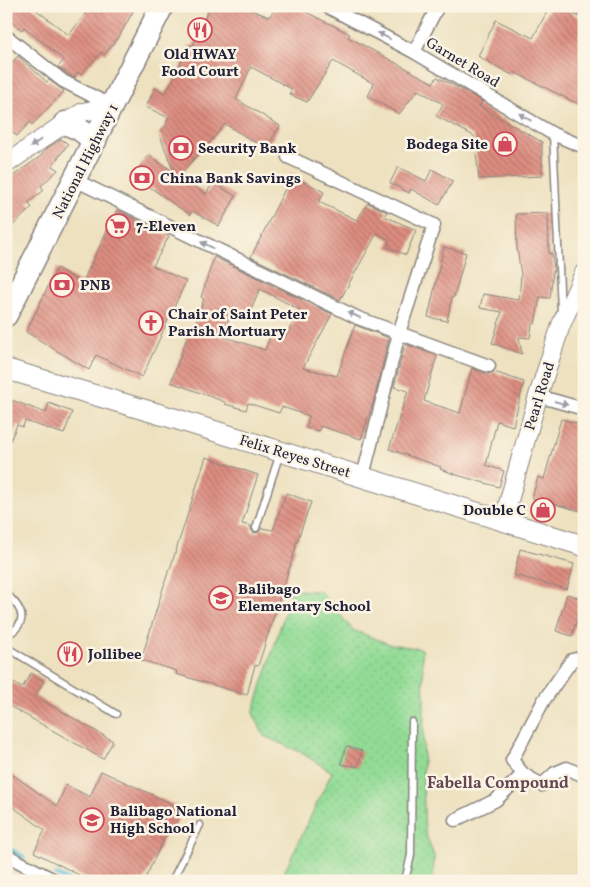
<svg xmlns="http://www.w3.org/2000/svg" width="590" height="887" viewBox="0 0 590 887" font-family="Vollkorn,serif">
  <defs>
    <pattern id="grass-dots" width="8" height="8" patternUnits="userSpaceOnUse" patternTransform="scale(1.25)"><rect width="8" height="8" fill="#92db95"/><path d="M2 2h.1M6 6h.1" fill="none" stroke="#7ebc81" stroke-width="1.8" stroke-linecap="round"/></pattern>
    <pattern id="building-back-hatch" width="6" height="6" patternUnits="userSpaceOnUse" patternTransform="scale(1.25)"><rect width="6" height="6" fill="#dd8d80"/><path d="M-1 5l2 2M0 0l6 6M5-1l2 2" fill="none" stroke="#b3736a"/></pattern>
  </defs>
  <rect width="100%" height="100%" fill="#fcf5e5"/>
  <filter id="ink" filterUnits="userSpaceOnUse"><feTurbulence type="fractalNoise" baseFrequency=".02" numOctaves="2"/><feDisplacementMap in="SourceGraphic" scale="10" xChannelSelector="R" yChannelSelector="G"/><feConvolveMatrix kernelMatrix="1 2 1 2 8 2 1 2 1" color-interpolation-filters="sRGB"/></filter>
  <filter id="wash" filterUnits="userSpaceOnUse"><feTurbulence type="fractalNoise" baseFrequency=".0096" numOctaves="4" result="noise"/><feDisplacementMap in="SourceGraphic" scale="20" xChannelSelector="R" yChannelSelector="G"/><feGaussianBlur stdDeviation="1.12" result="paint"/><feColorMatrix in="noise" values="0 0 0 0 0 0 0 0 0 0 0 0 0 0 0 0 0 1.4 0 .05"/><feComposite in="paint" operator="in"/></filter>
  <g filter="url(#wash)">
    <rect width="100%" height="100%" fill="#ede1bf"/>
    <path fill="url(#grass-dots)" stroke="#5a7e68" d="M 292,590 L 320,591 L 353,630 L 389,644 L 422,649 L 424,700 L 423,780 L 425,832 L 434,856 L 433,881 L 280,881 L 332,772 L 300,752 L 264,736 L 253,713 Z"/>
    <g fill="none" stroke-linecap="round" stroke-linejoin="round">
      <g stroke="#56bcd4" stroke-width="5">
        <path d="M 6,847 L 23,857"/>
        <path d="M 57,875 L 68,881"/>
      </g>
    </g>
    <g id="blocks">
      <g fill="url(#building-back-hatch)" fill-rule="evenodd">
        <path d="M 15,6 L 31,6 L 69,35 L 91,6 L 136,6 L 120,35 L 105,54 L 102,52 L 81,74 L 78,72 L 74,78 L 58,67 L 64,60 L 24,27 L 22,30 L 6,17 Z"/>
        <path d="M 210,6 L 242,6 L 269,17 L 277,6 L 294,6 L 350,34 L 348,37 L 433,83 L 437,77 L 453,85 L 482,101 L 479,106 L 542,142 L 542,176 L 479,179 L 474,136 L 436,116 L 443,104 L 418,90 L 399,114 L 368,96 L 374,84 L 333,61 L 307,102 L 289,94 L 292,89 L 251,67 L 236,99 L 280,126 L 266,149 L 225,124 L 202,152 L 201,151 L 179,176 L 206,194 L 213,183 L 236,196 L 219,226 L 192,211 L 190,215 L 134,176 L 148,155 L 174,172 L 159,133 L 167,124 L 166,122 L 169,118 L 146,107 L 155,88 L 165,93 L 182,65 L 180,64 L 190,45 L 193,46 Z"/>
        <path d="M 550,6 L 560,6 L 584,20 L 584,107 L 514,72 L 512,75 L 478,56 L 496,20 L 533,38 Z"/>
        <path d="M 18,56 L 47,82 L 49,80 L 64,91 L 32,125 L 30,122 L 17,136 L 6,127 L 6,69 Z"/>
        <path d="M 61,139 L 68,144 L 52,166 L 58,170 L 41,186 L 44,190 L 28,203 L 32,207 L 6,232 L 6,181 L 41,156 L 46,149 Z"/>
        <path d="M 398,167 L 426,181 L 432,169 L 453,181 L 439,205 L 411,189 L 409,193 L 390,183 Z"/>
        <path d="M 292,175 L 324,192 L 319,202 L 357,220 L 368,203 L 387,212 L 384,216 L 416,230 L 406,255 L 387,247 L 390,240 L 377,233 L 340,300 L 251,257 Z"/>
        <path d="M 117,210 L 169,236 L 153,266 L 186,281 L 142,377 L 96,355 L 89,370 L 26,332 L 57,268 L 82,283 Z"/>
        <path d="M 548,213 L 549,254 L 552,253 L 554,271 L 553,271 L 550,298 L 540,297 L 535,324 L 532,324 L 530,338 L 519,337 L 522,354 L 492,343 L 502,312 L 480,308 L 483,294 L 519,300 L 521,275 L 517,248 L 516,214 Z"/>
        <path d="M 444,247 L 466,253 L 454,297 L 452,297 L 447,321 L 428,317 Z"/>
        <path d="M 214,257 L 332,314 L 303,368 L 337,376 L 355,325 L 389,338 L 374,400 L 361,439 L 320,426 L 319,431 L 306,428 L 309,416 L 282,407 L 279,413 L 248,403 L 246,410 L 225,404 L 225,402 L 171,382 L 191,326 L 194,326 L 204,299 L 201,297 ZM 260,289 L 300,310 L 286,336 L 273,330 L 265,350 L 222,336 L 232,310 L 248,317 Z"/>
        <path d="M 405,344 L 437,356 L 424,401 L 460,413 L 472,368 L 487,374 L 494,372 L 524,382 L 513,426 L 497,421 L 486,465 L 504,471 L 499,487 L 457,475 L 440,469 L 441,467 L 389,449 L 408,391 L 394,387 Z"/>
        <path d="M 6,398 L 46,413 L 49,403 L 72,412 L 64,434 L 25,421 L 23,427 L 17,425 L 6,450 Z"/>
        <path d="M 561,419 L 584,425 L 584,441 L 580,455 L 584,456 L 584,512 L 532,498 L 538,477 L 544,479 Z"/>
        <path d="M 206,457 L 258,475 L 242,524 L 251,526 L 251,530 L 254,533 L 259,532 L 261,528 L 273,530 L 286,493 L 311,502 L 295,547 L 296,547 L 258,666 L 255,665 L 247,695 L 176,674 L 177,671 L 141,660 L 169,569 L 170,569 Z"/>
        <path d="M 520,549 L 574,564 L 567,589 L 514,575 Z"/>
        <path d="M 567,594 L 583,599 L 572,636 L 556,631 Z"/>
        <path d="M 31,673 L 44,681 L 35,696 L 113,741 L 103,759 L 6,704 L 6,679 L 22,688 Z"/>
        <path d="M 346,746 L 362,751 L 358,767 L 341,764 Z"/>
        <path d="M 6,770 L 57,806 L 66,785 L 90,797 L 101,771 L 183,809 L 172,832 L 168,830 L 144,881 L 91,881 L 34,852 L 45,830 L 6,802 Z"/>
      </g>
    </g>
  </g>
  <g filter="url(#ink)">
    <use href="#blocks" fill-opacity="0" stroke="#88827d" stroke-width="1"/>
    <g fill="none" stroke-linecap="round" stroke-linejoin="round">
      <g stroke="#88827d" stroke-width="9">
        <g id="lane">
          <path d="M 553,134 L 561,311"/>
          <path d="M 256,528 L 280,453"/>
          <path d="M 6,594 C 24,609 29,623 6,636"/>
          <path d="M 6,647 L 116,714"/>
          <path d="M 172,881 L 200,825"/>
          <path d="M 405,881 L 411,855 L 412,722"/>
        </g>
      </g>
      <g stroke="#88827d" stroke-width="15">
        <g id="street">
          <path d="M 326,6 L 414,52 L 553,134 L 584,147"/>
          <path d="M 6,36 L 63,81 L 112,106"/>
          <path d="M 414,52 L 438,6"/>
          <path d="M 288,157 L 434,225 L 399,333 L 363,476"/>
          <path d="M 75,180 L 358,318 L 489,366"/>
          <path d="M 538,396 L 584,409"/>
          <path d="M 523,774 L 512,760 L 544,700 L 572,660 L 584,657"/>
          <path d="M 455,820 L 496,800 L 523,774 L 542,785 L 555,773 L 567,768 L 584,776"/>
          <path d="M 6,855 L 56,881"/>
        </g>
      </g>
      <g stroke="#88827d" stroke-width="20">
        <g id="secondary">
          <path d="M 582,6 L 584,7"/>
          <path d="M 6,164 L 65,123 L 83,112 L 112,106"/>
          <path d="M 503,522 L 538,396 L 561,325 L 584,273"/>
        </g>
      </g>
      <g stroke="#88827d" stroke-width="22">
        <path id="primary" d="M 6,369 L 176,419 L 584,546"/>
      </g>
      <g stroke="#88827d" stroke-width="25">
        <g id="highway">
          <path d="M 65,123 L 79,129 L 95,141"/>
          <path d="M 6,315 L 162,6"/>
        </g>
      </g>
      <use href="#lane" stroke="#fff" stroke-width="6"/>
      <use href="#street" stroke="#fff" stroke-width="12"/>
      <use href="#secondary" stroke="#fff" stroke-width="18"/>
      <use href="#primary" stroke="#fff" stroke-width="20"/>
      <use href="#highway" stroke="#fff" stroke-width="22"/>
    </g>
    <defs><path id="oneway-solid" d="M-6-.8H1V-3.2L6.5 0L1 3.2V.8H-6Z" transform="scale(1.25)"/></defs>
    <g fill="#9c9ca7">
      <use href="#oneway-solid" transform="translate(384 36) rotate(-153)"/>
      <use href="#oneway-solid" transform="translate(525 117) rotate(-149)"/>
      <use href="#oneway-solid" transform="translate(36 143) rotate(145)"/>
      <use href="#oneway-solid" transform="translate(207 245) rotate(-154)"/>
      <use href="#oneway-solid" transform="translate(354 315) rotate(-155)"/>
      <use href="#oneway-solid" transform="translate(561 403) rotate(16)"/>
    </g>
  </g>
  <defs>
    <g id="restaurant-ring" transform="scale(1.25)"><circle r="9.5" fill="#fcf5e5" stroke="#d1495b" stroke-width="1.5"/><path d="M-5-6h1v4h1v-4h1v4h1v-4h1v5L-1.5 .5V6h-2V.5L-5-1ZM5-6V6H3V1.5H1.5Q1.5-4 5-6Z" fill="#d1495b"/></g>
    <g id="shop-ring" transform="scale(1.25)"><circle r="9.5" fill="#fcf5e5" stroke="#d1495b" stroke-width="1.5"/><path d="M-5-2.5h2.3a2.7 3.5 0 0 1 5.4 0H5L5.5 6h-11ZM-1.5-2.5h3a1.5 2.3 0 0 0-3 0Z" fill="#d1495b"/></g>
    <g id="bank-ring" transform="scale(1.25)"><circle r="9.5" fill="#fcf5e5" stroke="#d1495b" stroke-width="1.5"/><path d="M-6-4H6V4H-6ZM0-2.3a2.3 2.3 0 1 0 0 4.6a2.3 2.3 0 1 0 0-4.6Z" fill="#d1495b"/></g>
    <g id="supermarket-ring" transform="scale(1.25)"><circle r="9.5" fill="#fcf5e5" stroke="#d1495b" stroke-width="1.5"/><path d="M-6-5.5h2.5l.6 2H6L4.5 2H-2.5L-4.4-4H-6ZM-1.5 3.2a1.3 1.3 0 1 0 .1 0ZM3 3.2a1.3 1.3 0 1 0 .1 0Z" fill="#d1495b"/></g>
    <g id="church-ring" transform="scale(1.25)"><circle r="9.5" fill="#fcf5e5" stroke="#d1495b" stroke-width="1.5"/><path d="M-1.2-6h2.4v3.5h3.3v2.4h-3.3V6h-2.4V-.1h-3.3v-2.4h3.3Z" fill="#d1495b"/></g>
    <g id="school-ring" transform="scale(1.25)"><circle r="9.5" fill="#fcf5e5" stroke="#d1495b" stroke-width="1.5"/><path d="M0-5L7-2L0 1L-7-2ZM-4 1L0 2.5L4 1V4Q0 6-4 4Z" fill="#d1495b"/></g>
  </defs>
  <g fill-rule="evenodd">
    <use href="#restaurant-ring" x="200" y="30"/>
    <use href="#shop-ring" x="505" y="144"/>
    <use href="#bank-ring" x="181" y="148"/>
    <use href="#bank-ring" x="142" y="178"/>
    <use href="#supermarket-ring" x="118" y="226"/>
    <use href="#bank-ring" x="62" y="285"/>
    <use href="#church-ring" x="151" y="323"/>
    <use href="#shop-ring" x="543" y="510"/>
    <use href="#school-ring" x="221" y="598"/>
    <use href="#restaurant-ring" x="70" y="654"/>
    <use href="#school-ring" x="92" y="820"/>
  </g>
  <g text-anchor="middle" stroke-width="5" stroke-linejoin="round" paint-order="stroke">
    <g font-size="15" font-weight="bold" fill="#22223b" stroke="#fcf5e5" text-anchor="start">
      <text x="200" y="59" text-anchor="middle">Old HWAY<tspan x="200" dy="17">Food Court</tspan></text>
      <text x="488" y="149" text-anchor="end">Bodega Site</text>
      <text x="198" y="153">Security Bank</text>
      <text x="160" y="183">China Bank Savings</text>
      <text x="136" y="231">7-Eleven</text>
      <text x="80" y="290">PNB</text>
      <text x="168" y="319">Chair of Saint Peter<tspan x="168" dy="17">Parish Mortuary</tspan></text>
      <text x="526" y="515" text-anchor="end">Double C</text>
      <text x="238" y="594">Balibago<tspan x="238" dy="17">Elementary School</tspan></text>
      <text x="88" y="659">Jollibee</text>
      <text x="110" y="816">Balibago National<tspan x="110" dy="17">High School</tspan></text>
    </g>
    <g font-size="15" fill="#22223b" stroke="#fcf5e5">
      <text transform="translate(463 62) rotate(31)" y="5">Garnet Road</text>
      <text transform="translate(85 161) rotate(-63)" y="5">National Highway 1</text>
      <text transform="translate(539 396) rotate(-73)" y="5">Pearl Road</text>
      <text transform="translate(295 456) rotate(17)" y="5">Felix Reyes Street</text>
    </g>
    <g font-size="16" font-weight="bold" fill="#634753" stroke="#fcf5e5">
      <text x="498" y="788">Fabella Compound</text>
    </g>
  </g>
  <rect width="590" height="887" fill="none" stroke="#fcf5e5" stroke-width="25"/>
</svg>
